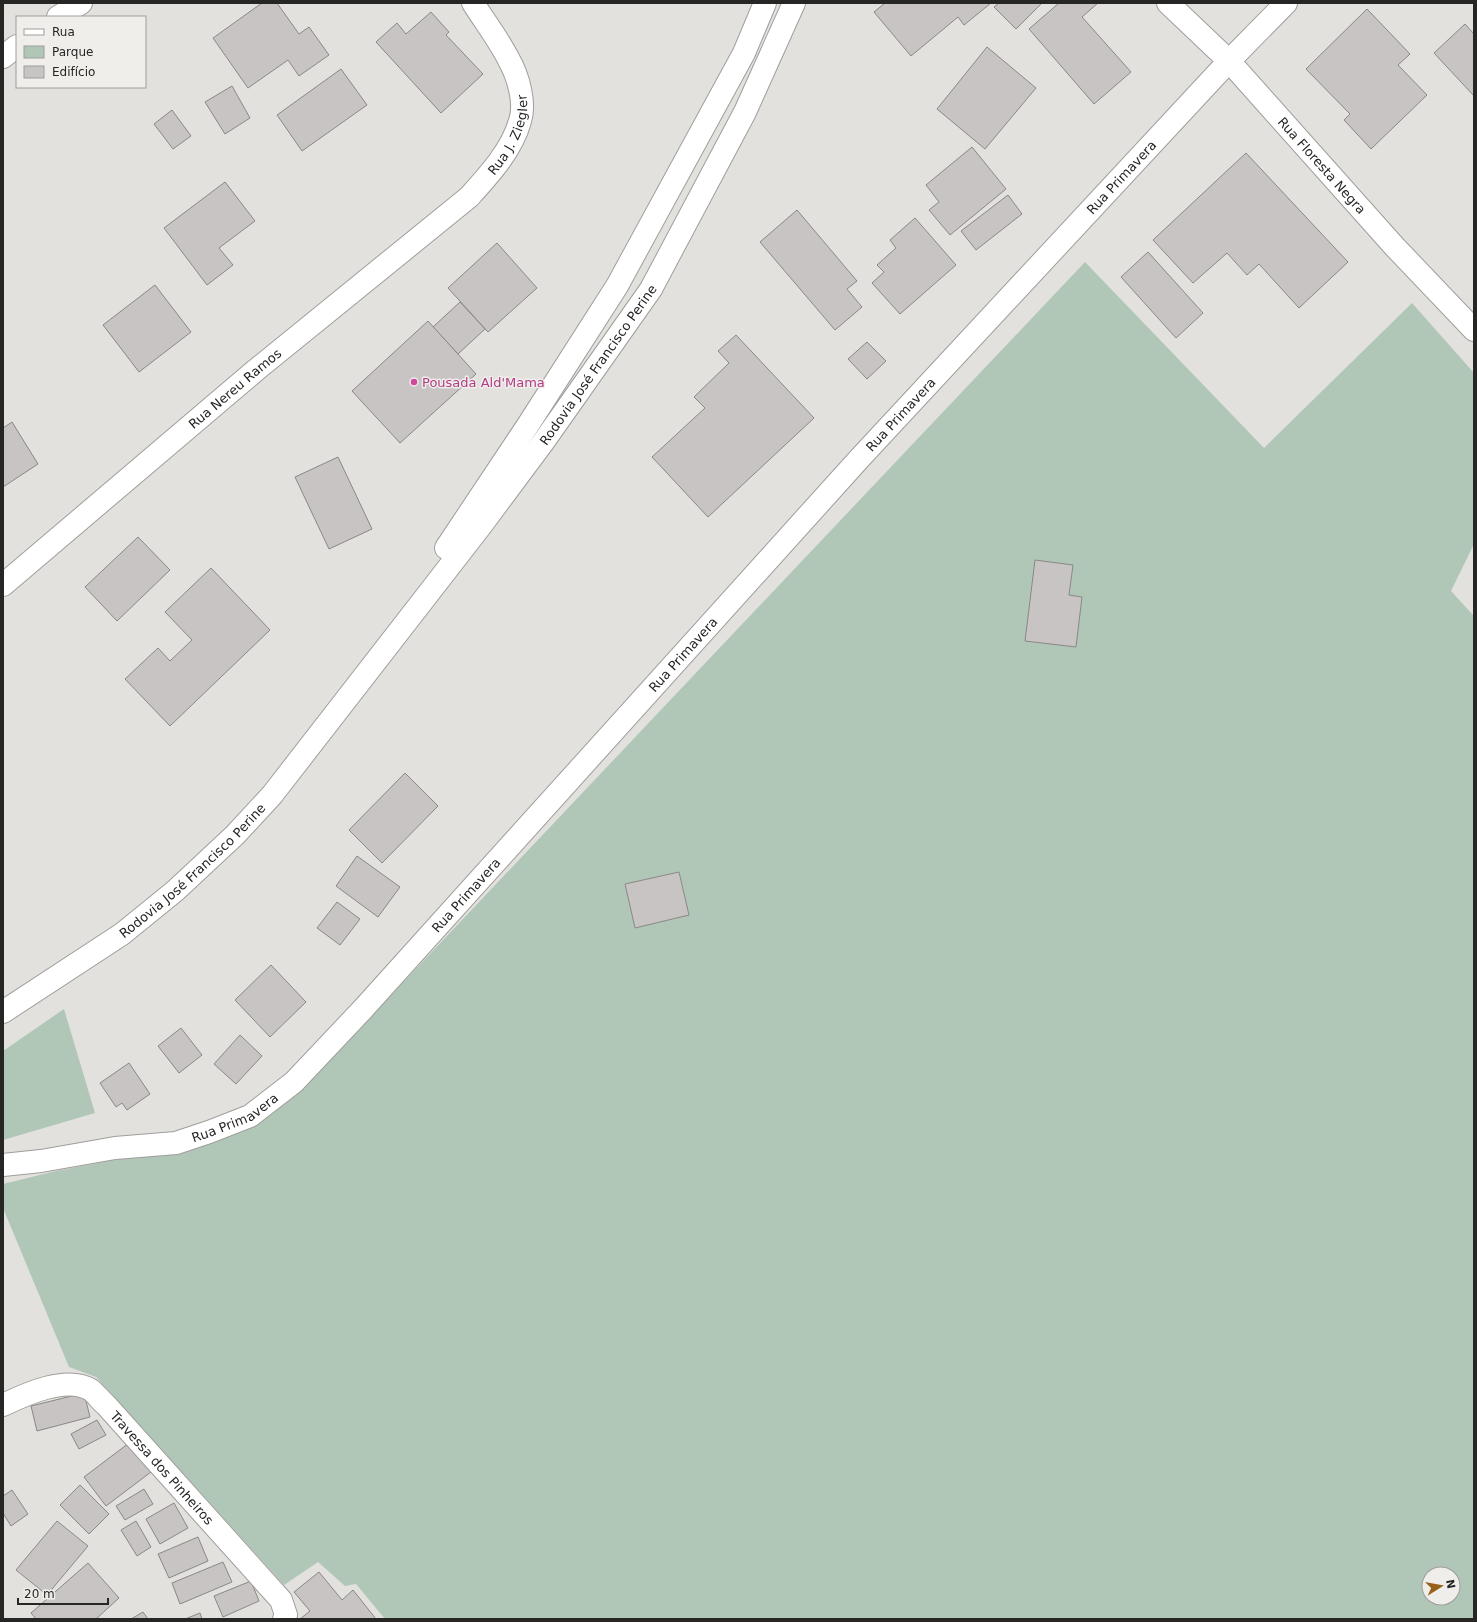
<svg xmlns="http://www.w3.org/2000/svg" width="1477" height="1622" viewBox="0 0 1477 1622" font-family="'DejaVu Sans',sans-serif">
  <rect width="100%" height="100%" fill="#e2e1de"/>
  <g fill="#b0c7b8" fill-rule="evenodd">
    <path d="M 1085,262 L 1264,448 L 1412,303 L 1474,373 L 1474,544 L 1451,591 L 1474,616 L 1474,1619 L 385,1619 L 356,1584 L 345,1586 L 318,1562 L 284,1585 L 96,1377 L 69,1367 L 3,1208 L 3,1184 L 56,1171 L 119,1159 L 303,1088 ZM 1429,1574 L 1453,1574 L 1453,1598 L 1429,1598 Z"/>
    <path d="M 64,1009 L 95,1113 L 3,1140 L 3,1051 Z"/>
  </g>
  <g fill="#c8c4c4" stroke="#8b8787">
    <path d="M 262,3 L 277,3 L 299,34 L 309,27 L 329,55 L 299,76 L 288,60 L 248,88 L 213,38 Z"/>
    <path d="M 885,3 L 991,3 L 964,25 L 958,17 L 911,56 L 874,12 Z"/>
    <path d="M 999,3 L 1042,3 L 1016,29 L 994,7 Z"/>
    <path d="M 1059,3 L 1098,3 L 1082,17 L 1131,72 L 1094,104 L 1029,29 Z"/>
    <path d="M 1367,9 L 1410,54 L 1398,65 L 1427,95 L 1371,149 L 1344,120 L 1350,114 L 1306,69 Z"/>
    <path d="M 431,12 L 449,32 L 446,35 L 483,74 L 441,113 L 376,42 L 397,23 L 406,34 Z"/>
    <path d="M 1465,24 L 1474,34 L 1474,96 L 1434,53 Z"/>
    <path d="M 987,47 L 1036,88 L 985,149 L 937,109 Z"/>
    <path d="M 341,69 L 367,105 L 302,151 L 277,115 Z"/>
    <path d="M 232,86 L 250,118 L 225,134 L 205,102 Z"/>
    <path d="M 172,110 L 191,136 L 173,149 L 154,124 Z"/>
    <path d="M 972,147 L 1006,189 L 950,235 L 929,210 L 939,202 L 926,185 Z"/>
    <path d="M 1246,153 L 1348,262 L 1299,308 L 1259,264 L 1247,275 L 1227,253 L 1193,283 L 1153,240 Z"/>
    <path d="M 225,182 L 255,221 L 219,248 L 233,265 L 207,285 L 164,228 Z"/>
    <path d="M 1008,195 L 1022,214 L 976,250 L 961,231 Z"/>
    <path d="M 797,210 L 857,281 L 847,289 L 862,307 L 835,330 L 760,242 Z"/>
    <path d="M 915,218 L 956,265 L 900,314 L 872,283 L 884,272 L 877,265 L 896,248 L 890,240 Z"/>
    <path d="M 497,243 L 537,288 L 488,332 L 448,288 Z"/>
    <path d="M 1148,252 L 1203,313 L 1176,338 L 1121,277 Z"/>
    <path d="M 155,285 L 191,332 L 139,372 L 103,325 Z"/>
    <path d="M 460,302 L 485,329 L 458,354 L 433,327 Z"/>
    <path d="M 428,321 L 476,374 L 400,443 L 352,391 Z"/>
    <path d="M 736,335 L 814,418 L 708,517 L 652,457 L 705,408 L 694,397 L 729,363 L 718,351 Z"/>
    <path d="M 867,342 L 886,361 L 867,379 L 848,359 Z"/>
    <path d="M 12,422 L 38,464 L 3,487 L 3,428 Z"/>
    <path d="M 338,457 L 372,529 L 329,549 L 295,477 Z"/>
    <path d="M 138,537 L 170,570 L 117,621 L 85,587 Z"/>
    <path d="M 1035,560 L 1073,565 L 1069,595 L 1082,597 L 1076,647 L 1025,641 Z"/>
    <path d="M 211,568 L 270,630 L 170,726 L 125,679 L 158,648 L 170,661 L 192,640 L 165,612 Z"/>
    <path d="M 405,773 L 438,806 L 382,863 L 349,830 Z"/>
    <path d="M 357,856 L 400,887 L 378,917 L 336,886 Z"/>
    <path d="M 679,872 L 689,915 L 635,928 L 625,884 Z"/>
    <path d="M 337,902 L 360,919 L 340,945 L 317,928 Z"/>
    <path d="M 271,965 L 306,1002 L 270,1037 L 235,1000 Z"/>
    <path d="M 181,1028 L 202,1055 L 179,1073 L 158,1046 Z"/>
    <path d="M 240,1035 L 262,1056 L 236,1084 L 214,1064 Z"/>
    <path d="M 129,1063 L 150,1094 L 127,1110 L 122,1103 L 116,1107 L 100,1083 Z"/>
    <path d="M 84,1393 L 90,1417 L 37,1431 L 31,1406 Z"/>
    <path d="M 97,1420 L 106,1435 L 79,1449 L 71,1434 Z"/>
    <path d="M 129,1443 L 151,1472 L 106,1506 L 84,1477 Z"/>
    <path d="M 80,1485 L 109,1514 L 89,1534 L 60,1505 Z"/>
    <path d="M 144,1489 L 153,1504 L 125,1520 L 116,1506 Z"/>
    <path d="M 12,1490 L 28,1514 L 11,1526 L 3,1513 L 3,1496 Z"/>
    <path d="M 174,1503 L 188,1528 L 160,1544 L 146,1519 Z"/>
    <path d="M 57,1521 L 88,1546 L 47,1595 L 16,1570 Z"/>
    <path d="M 136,1521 L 151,1547 L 137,1556 L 121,1530 Z"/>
    <path d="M 198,1537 L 208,1561 L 169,1578 L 158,1554 Z"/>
    <path d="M 223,1562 L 232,1582 L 180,1604 L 172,1583 Z"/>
    <path d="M 88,1563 L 119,1598 L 96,1619 L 36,1619 L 31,1613 Z"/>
    <path d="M 319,1572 L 342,1600 L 353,1590 L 376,1619 L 300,1619 L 310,1611 L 294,1592 Z"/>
    <path d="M 251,1581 L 259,1601 L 223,1617 L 214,1596 Z"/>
    <path d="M 143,1612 L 148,1619 L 131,1619 Z"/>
    <path d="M 200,1613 L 202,1619 L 185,1619 Z"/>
  </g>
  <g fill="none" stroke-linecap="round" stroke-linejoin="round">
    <g stroke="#9f9e9b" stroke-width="24">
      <g id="minor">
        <path id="s1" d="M 1168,3 L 1229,61 L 1394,246 L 1474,330"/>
        <path d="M 58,17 L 81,3"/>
        <path d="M 3,57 L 17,46"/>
        <path id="s2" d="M 3,585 L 256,370 L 469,197 C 489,175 512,150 520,121 C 526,103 518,76 509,60 C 499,40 485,22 473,3"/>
        <path id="s3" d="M 3,1165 L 41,1161 L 115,1148 L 176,1143 L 209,1132 L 250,1116 L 294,1082 L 363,1009 L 859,459 L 1229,61 L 1286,3"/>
        <path id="s4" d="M 3,1405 C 26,1394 67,1375 91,1390 C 96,1394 101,1401 106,1405 L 281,1600 L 286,1615 L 284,1619"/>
      </g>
    </g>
    <g stroke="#9f9e9b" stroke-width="24">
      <g id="primary">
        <path d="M 446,548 L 528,425 L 617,286 L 744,53 L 765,3"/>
        <path id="s5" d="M 3,1012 L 122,934 L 175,891 L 235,835 L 272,795 L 480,527 L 544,441 L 651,289 L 745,112 L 794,3"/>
      </g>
    </g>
    <use href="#minor" stroke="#fff" stroke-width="22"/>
    <use href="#primary" stroke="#fff" stroke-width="22"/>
  </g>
  <circle fill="#d1479c" stroke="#efeeeb" stroke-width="1.5" cx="414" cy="382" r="4"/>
  <g text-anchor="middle" stroke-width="3" stroke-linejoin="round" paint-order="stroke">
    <g font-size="13" fill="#262625" stroke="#efeeeb">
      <text dy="5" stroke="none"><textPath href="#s2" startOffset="682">Rua J. Ziegler</textPath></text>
      <text dy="5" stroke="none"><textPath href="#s1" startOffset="224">Rua Floresta Negra</textPath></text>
      <text dy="5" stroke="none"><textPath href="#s3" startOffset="1535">Rua Primavera</textPath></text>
      <text dy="5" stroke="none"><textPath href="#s5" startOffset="887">Rodovia José Francisco Perine</textPath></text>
      <text dy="5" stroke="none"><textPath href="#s2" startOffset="304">Rua Nereu Ramos</textPath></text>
      <text dy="5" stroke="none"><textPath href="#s3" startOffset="1211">Rua Primavera</textPath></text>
      <text dy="5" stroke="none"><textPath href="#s3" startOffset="887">Rua Primavera</textPath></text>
      <text dy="5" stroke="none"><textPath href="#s5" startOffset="237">Rodovia José Francisco Perine</textPath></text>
      <text dy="5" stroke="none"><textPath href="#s3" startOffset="563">Rua Primavera</textPath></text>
      <text dy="5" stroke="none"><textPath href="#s3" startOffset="239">Rua Primavera</textPath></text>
      <text dy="5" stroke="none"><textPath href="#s4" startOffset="198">Travessa dos Pinheiros</textPath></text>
    </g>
    <g font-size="13" fill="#b23c85" stroke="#efeeeb" text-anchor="start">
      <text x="422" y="387">Pousada Ald'Mama</text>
    </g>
  </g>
  <rect width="1477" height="1622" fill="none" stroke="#262625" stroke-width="8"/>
  <rect x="16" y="16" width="130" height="72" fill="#efeeeb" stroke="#9f9e9c"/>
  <rect x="24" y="29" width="20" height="6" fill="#ffffff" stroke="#9f9e9c"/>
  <text x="52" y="36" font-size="12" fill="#262625">Rua</text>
  <rect x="24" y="46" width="20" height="12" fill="#b0c7b8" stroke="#9f9e9c"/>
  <text x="52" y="56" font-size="12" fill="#262625">Parque</text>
  <rect x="24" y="66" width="20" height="12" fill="#c8c4c4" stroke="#9f9e9c"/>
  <text x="52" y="76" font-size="12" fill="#262625">Edifício</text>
  <g transform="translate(1441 1586) rotate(79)"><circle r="19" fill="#efeeeb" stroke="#9f9e9c"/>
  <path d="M0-3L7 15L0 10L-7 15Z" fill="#99601c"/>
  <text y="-6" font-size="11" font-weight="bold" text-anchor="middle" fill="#262625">N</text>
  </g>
  <path d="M18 1598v6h90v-6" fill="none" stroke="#262625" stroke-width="2"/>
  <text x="24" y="1598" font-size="12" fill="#262625" stroke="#efeeeb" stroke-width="3" paint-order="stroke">20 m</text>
</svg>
